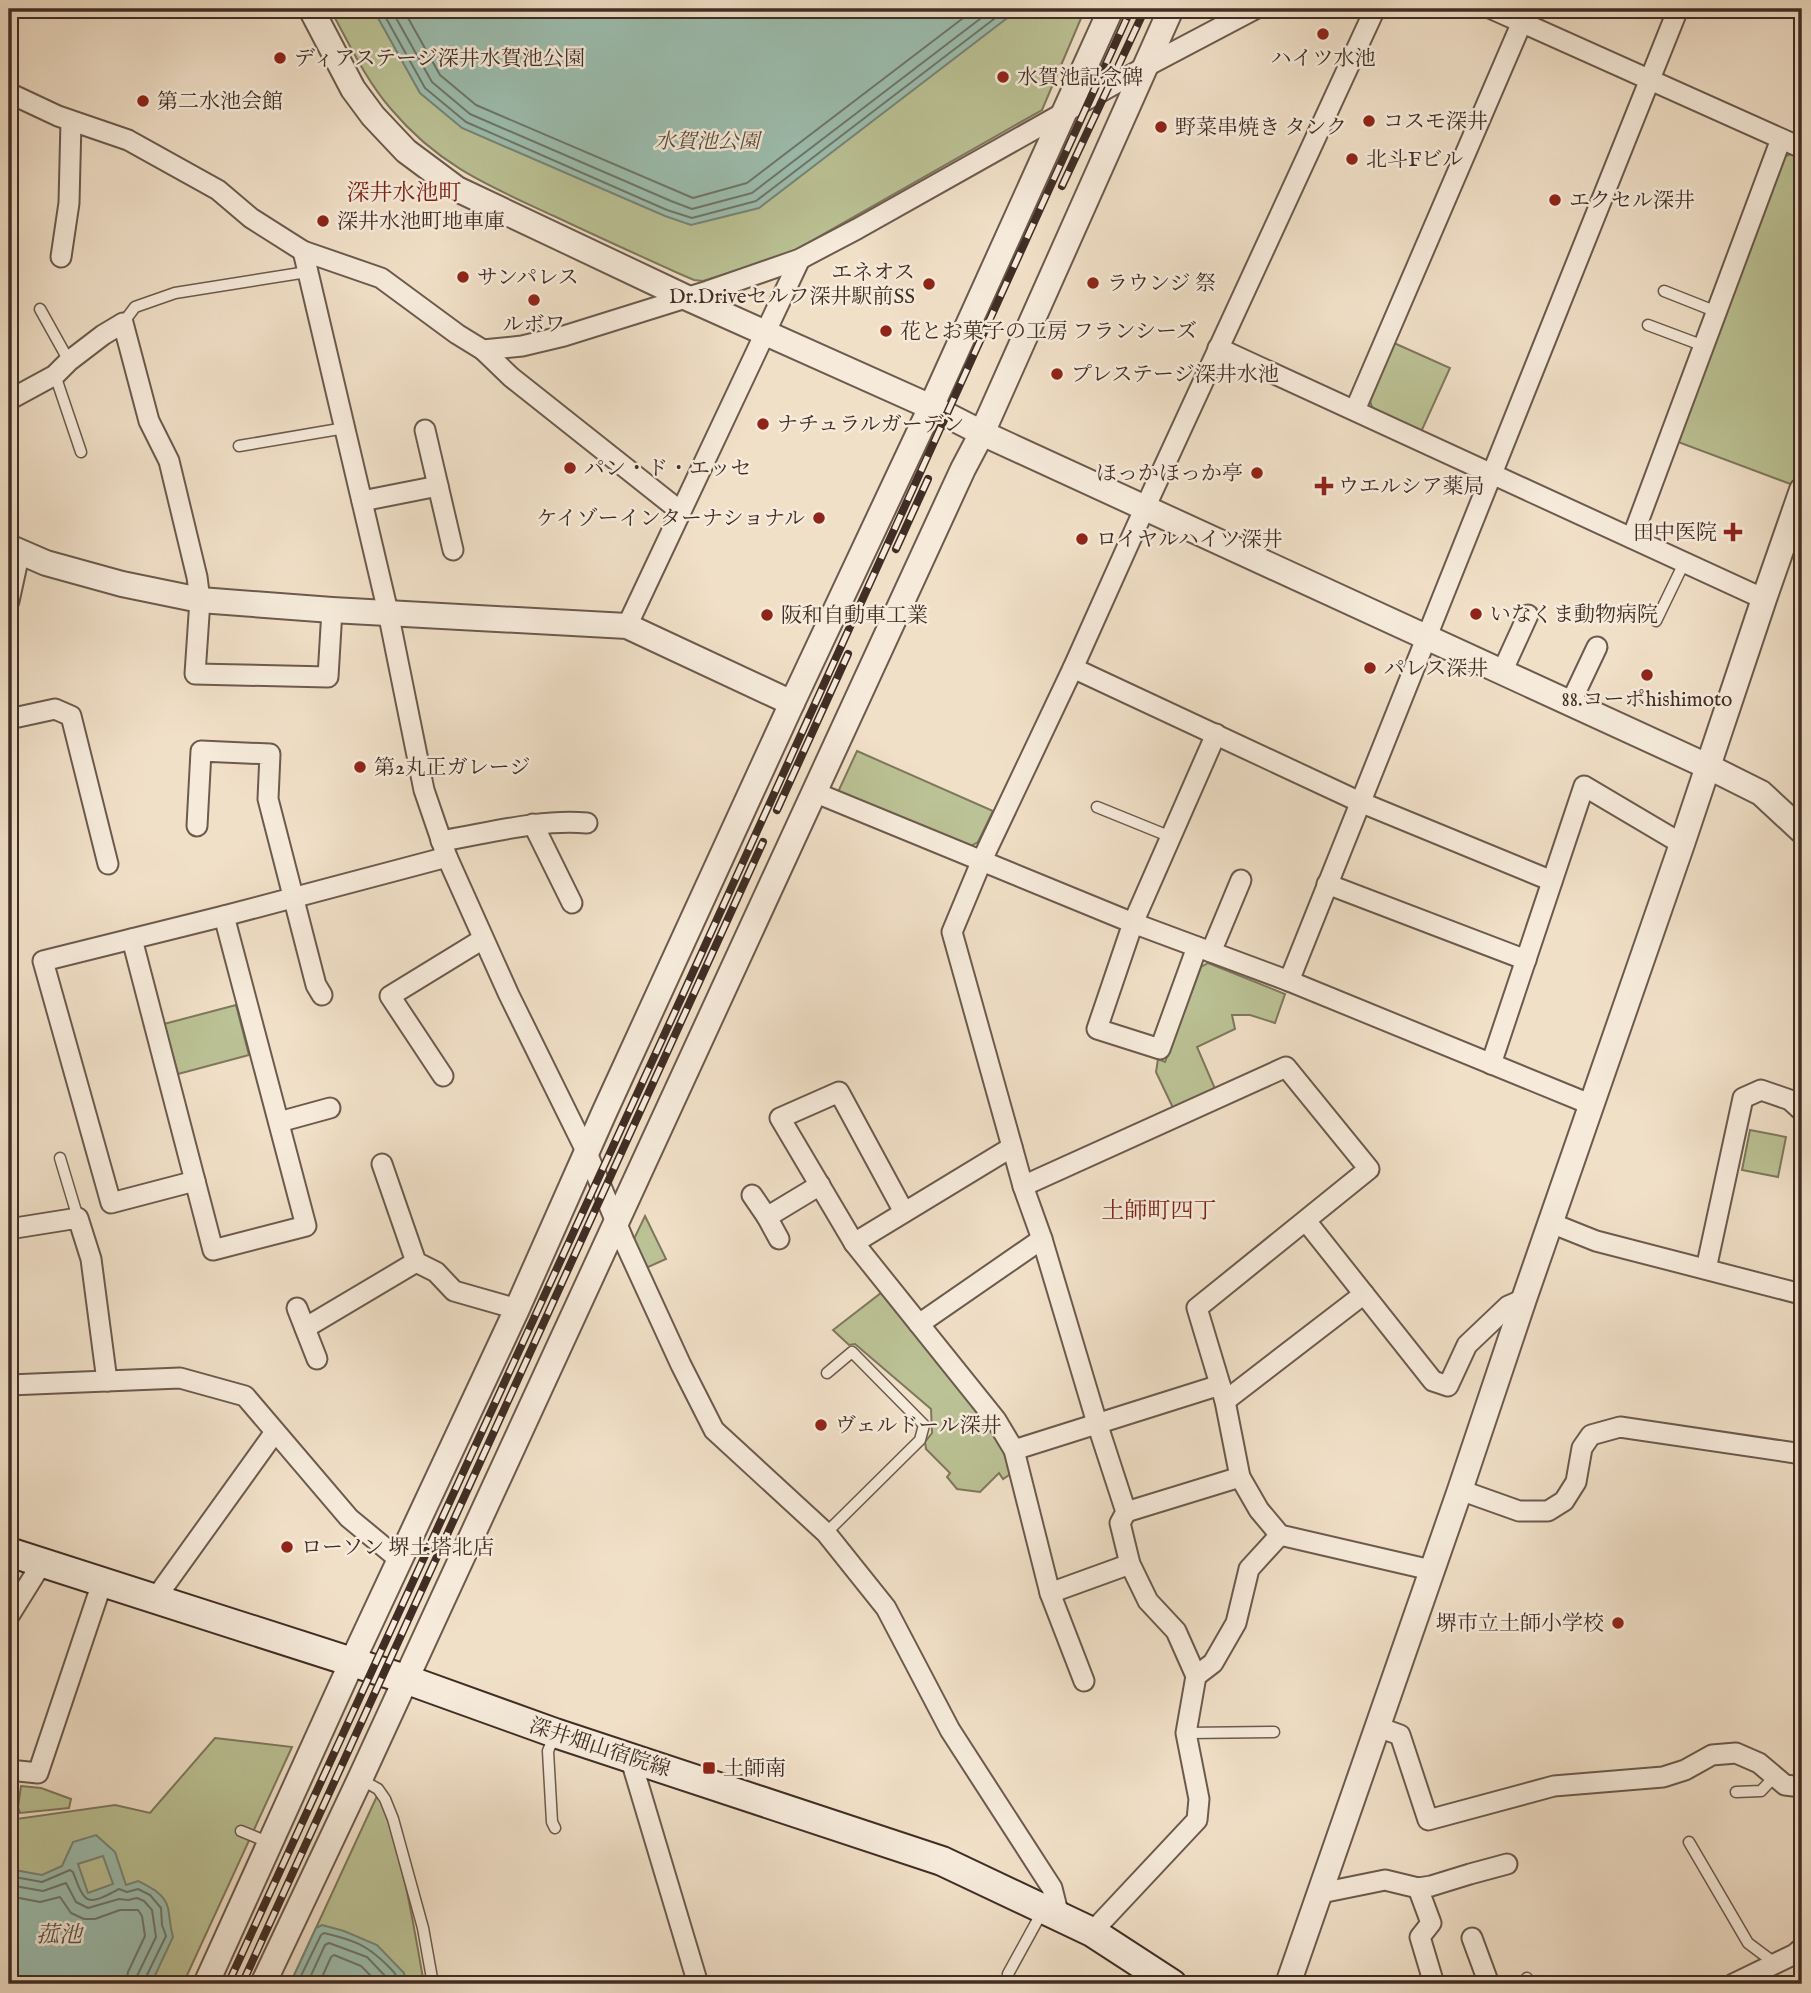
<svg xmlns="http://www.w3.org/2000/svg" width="1811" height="1993" viewBox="0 0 1811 1993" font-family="'IM FELL English','Noto Serif JP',serif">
  <rect width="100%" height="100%" fill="#f1e0c8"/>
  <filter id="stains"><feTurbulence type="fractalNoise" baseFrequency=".00286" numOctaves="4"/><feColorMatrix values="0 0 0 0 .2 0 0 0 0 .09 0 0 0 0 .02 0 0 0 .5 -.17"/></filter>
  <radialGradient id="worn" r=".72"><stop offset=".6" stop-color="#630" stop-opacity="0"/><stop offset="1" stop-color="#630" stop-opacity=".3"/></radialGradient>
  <g fill="#bbc295" stroke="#7e785d" stroke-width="2">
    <path d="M 330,9 L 1085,9 L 1042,110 L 790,253 L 703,281 L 694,280 L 680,274 C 638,255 596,236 554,216 C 489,186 439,166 391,109 C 365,79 349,43 330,9 Z"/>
    <path d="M 1791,154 L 1802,159 L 1802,458 L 1793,485 L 1678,442 L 1783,157 Z"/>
    <path d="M 1394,343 L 1450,368 L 1421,432 L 1373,410 L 1370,401 Z"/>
    <path d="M 857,751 L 993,811 L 978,842 L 971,846 L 838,792 Z"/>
    <path d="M 1208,963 L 1285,994 L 1275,1023 L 1250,1015 L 1232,1015 L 1235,1029 L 1197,1047 L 1216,1091 L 1174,1110 L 1156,1072 L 1158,1059 L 1165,1062 L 1201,967 Z"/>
    <path d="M 236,1005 L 249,1055 L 178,1074 L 164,1024 Z"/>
    <path d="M 1750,1130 L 1786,1137 L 1778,1177 L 1742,1170 Z"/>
    <path d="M 645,1216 L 666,1259 L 646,1268 L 633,1241 Z"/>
    <path d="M 881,1293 L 1004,1444 L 1012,1473 L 1003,1479 L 999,1473 L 980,1492 L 957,1489 L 947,1477 L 950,1473 L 926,1449 L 925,1442 L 932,1433 L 931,1409 L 855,1344 L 849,1345 L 833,1330 Z"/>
    <path d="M 215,1738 L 292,1747 L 183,1984 L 9,1984 L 9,1820 L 115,1805 L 150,1813 Z"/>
    <path d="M 21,1786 L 41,1788 L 71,1799 L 69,1808 L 20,1813 L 18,1807 Z"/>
    <path d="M 377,1796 L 380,1797 C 403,1858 413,1921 424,1984 L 290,1984 Z"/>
  </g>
  <g fill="#9cbeaf" stroke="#778478" stroke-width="2" fill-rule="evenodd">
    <path d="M 373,9 L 1019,9 L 759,208 L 691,225 L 665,216 L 462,128 L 420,93 Z"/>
    <path d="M 96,1835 L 115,1852 L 126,1885 L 138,1881 C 150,1887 165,1894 168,1908 C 170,1918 170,1927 173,1937 L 151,1984 L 9,1984 L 9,1869 L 42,1875 L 62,1866 L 73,1842 ZM 103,1856 L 113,1884 L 88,1893 L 78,1864 Z"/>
    <path d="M 322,1925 L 344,1931 L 377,1945 L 404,1973 L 406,1984 L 290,1984 L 316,1928 Z"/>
  </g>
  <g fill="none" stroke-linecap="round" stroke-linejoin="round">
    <g stroke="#6e766a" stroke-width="2">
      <path d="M 381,9 L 425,88 L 466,122 L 667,210 L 692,218 L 756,201 L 1007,9"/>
      <path d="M 391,9 L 432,82 L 470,114 L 671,201 L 692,209 L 752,193 L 993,9"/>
      <path d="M 403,9 L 440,75 L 476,105 L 693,198 L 747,183 L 975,9"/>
      <path d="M 9,1876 L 42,1882 L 70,1870 L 73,1872 C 85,1904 86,1907 119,1889 L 127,1892 L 138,1889 L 150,1895 L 161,1908 L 162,1925 L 166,1936 L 145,1979 L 145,1984"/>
      <path d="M 9,1885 L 43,1891 L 66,1883 L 76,1902 L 88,1908 L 119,1899 L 128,1900 L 137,1898 L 144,1901 L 152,1910 L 156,1937 L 137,1976 L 136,1984"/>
      <path d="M 9,1896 L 40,1902 L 60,1897 L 71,1913 L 84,1919 L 95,1919 L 120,1910 L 138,1910 L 142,1916 L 145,1936 L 128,1972 L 126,1984"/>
      <path d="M 297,1984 L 321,1935 L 324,1933 C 353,1940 366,1944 388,1966 C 394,1972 398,1976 399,1984"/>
      <path d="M 307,1984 L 325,1945 L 329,1943 L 367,1957 L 389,1980 L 390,1984"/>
      <path d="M 319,1984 L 331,1957 L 334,1955 L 361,1966 L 379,1984"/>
    </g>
    <g stroke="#6c5a4e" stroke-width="13">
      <g id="service">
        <path d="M 1664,291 L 1717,312"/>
        <path d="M 40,309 L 69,361"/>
        <path d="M 123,323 L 135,307 L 175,293 L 307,272"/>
        <path d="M 1648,325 L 1704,346"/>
        <path d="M 55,375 L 81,452"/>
        <path d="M 239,446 L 345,428"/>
        <path d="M 1656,621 L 1684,563"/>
        <path d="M 1097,807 L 1171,837"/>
        <path d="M 60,1158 L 78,1218"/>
        <path d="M 826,1533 L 920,1440 L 924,1425 L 852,1352 L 827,1373"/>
        <path d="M 1186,1733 L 1274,1732"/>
        <path d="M 360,1779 L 378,1789 L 385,1799 L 393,1819 L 423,1928 L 433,1984"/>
        <path d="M 1736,1792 L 1761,1791 L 1775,1776"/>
        <path d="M 555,1828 L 552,1822 L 548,1751 L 555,1734"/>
        <path d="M 241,1831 L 270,1843"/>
        <path d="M 1689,1842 L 1748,1943 L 1776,1964"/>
        <path d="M 1008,1974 L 1042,1912"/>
        <path d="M 1527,1978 L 1531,1984"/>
      </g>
    </g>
    <g stroke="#6c5a4e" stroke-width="23">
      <g id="minor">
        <path d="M 1492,9 L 1802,148"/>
        <path d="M 9,93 L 58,116 L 128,140 L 218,190 L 251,218 L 303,251 L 381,278 L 457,334 L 483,350 L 522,346 L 564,336 L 708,291 L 800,259 L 857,229 L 1145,67 L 1255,9"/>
        <path d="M 303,251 L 388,612 L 424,790 L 447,857 L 509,995 L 587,1153 L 624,1241 L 681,1365 L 714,1430 L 826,1533 L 886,1608 L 950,1730 L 1052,1888 L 1059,1916"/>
        <path d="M 61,257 L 69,203 L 71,121"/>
        <path d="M 1218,348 L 1764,599"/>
        <path d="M 483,350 L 511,377 L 680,511"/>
        <path d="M 9,400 L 55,375 L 69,361 L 103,335 L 123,323 L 149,421 L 169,461 L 197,577 L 200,600 L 195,674 L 328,677 L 332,610"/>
        <path d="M 1355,410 L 1522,22"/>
        <path d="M 425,430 L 453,550"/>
        <path d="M 362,501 L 438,486"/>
        <path d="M 1632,538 L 1781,139"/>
        <path d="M 9,601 L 20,551"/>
        <path d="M 627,626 L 800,259"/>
        <path d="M 1073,668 L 1360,802 L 1552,881"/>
        <path d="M 1502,672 L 1528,615"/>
        <path d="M 1570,704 L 1597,647"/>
        <path d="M 9,719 L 55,709 L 71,716 L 108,864"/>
        <path d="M 814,792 L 1133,923 L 1289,981 L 1592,1105"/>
        <path d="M 533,824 L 572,903"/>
        <path d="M 197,826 L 201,751 L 270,754 L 268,799 L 316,985 L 322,995"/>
        <path d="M 441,841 C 490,833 538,819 587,823"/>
        <path d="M 1327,884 L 1526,960"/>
        <path d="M 132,939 L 213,1250 L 306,1226 L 224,916"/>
        <path d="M 1197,947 L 1160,1049 L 1097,1029 L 1133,923 L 1216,734"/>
        <path d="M 1211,952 L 1241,880"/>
        <path d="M 1289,981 L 1678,9"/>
        <path d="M 1491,1064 L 1584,786 L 1682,844"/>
        <path d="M 443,1076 L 390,996 L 483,939"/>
        <path d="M 279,1122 L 330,1108"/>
        <path d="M 382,1164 L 416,1262 L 436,1272 L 454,1291 L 517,1309"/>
        <path d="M 195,1181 L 111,1203 L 43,961 L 224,916 L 447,857"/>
        <path d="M 1023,1186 L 1286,1067 L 1369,1169 L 1197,1308 L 1225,1401 L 1240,1477 L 1259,1510 L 1280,1535 L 1431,1570"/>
        <path d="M 752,1195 L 767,1217 L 779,1239"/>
        <path d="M 904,1212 L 839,1092 L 780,1118 L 854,1243 L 996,1420 L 1014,1450 L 1050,1593 L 1084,1681"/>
        <path d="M 767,1217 L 820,1185"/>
        <path d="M 1306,1221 L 1433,1381 L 1448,1386 L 1467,1345 L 1508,1306 L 1524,1299"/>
        <path d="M 1551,1223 L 1596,1241 L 1801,1294 L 1802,1290"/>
        <path d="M 9,1229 L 78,1218 L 91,1259 L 107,1381"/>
        <path d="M 854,1243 L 1012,1147"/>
        <path d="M 1706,1269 L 1743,1098 L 1761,1090 L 1790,1100 L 1802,1111"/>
        <path d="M 297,1308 L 317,1359"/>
        <path d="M 919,1324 L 1042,1239"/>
        <path d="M 305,1328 L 416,1262"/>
        <path d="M 9,1385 L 180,1378 L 245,1396 L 349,1518 L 401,1561"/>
        <path d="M 1225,1401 L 1364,1294"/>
        <path d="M 1014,1450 L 1220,1385"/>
        <path d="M 1460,1490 L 1519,1511 L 1548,1511 L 1564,1501 L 1576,1482 L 1582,1448 L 1591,1435 L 1620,1427 L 1802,1454"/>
        <path d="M 1126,1512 L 1240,1477"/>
        <path d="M 1050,1593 L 1130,1564"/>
        <path d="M 155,1599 L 275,1432"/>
        <path d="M 9,1616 L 42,1563"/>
        <path d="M 1196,1676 L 1213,1663 L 1236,1623 L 1249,1569 L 1280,1535"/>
        <path d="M 1378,1727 L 1400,1735 L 1428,1820 L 1554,1786 L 1663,1777 L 1685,1770 L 1712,1755 L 1736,1753 L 1759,1763 L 1785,1785 L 1802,1787"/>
        <path d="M 630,1757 L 698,1984"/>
        <path d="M 9,1770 L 38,1773 L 102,1583"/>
        <path d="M 1418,1888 L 1431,1923 L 1420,1937 L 1434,1984"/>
        <path d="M 1321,1893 L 1385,1880 L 1418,1888 L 1431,1886 L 1470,1874 L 1507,1864"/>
        <path d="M 1092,1932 L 1197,1820 L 1199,1799 L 1186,1733 L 1196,1676 L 1176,1631 L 1148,1601 L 1130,1564 L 1120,1523 L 1126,1512 L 1097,1423 L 1042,1239 L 1023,1186 L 952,932 L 982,860 L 1073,668 L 1138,523 L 1375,9"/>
        <path d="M 1472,1938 L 1489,1984"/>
        <path d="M 1733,1984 L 1795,1954 L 1802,1948"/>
      </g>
    </g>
    <g stroke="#6c5a4e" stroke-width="28">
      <g id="tertiary">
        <path d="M 311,9 L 353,89 L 373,116 L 406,151 L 457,189 L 685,297 L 931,407 L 982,433 L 1709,767 L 1761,793 L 1802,831"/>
        <path d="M 9,547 L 46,563 L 122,584 L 200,600 L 332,610 L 627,626 L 792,703"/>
        <path d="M 206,1984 L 352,1662 L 517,1309 L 604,1113 L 792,703 L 931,407 L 1111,9"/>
        <path d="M 263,1984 L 360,1779 L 963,469 L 982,433 L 1171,9"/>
        <path d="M 1288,1984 L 1460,1490 L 1524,1299 L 1682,844 L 1764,599 L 1802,490"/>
      </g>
    </g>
    <g stroke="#402d25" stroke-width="32">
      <path id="secondary" d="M 9,1552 L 405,1679 L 555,1733 L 942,1861 L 1092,1932 L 1172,1984"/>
    </g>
    <use href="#service" stroke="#f6ebdb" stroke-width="10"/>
    <use href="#minor" stroke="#f6ebdb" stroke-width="19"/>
    <use href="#tertiary" stroke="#f6ebdb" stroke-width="24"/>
    <use href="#secondary" stroke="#f6ebdb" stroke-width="28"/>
    <g stroke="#402d25" stroke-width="8">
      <g id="rail">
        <path d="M 1062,186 L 1145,9"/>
        <path d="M 896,549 L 928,479"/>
        <path d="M 777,810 L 848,654"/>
        <path d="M 228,1984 L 683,994 L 1131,9"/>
        <path d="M 242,1984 L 763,842"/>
      </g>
    </g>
    <use href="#rail" stroke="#f6ebdb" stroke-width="5" stroke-dasharray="16" stroke-linecap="butt"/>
  </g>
  <g fill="#8f2418" stroke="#f6ebdb" stroke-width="2.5">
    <circle cx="1323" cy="34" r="7"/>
    <circle cx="280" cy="58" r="7"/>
    <circle cx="1003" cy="77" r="7"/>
    <circle cx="143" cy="101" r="7"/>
    <circle cx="1369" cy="121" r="7"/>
    <circle cx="1161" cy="127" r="7"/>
    <circle cx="1352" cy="159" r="7"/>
    <circle cx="1555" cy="200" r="7"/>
    <circle cx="323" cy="221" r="7"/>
    <circle cx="463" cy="277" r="7"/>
    <circle cx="1093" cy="283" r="7"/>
    <circle cx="929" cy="284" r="7"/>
    <circle cx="534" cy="300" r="7"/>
    <circle cx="886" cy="331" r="7"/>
    <circle cx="1057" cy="374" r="7"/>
    <circle cx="763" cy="424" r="7"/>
    <circle cx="570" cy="468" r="7"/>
    <circle cx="1257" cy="473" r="7"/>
    <path d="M1320.5 475.5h7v7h7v7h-7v7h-7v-7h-7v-7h7z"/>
    <circle cx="819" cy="518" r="7"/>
    <path d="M1729.5 521.5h7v7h7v7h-7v7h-7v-7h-7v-7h7z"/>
    <circle cx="1082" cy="539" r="7"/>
    <circle cx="1476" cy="614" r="7"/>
    <circle cx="767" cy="615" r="7"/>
    <circle cx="1370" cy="668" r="7"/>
    <circle cx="1647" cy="675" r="7"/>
    <circle cx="360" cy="767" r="7"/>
    <circle cx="821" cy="1425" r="7"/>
    <circle cx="287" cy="1547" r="7"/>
    <circle cx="1618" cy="1623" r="7"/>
    <rect x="702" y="1761" width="14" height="14" rx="3.5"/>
  </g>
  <g text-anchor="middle" stroke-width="5" stroke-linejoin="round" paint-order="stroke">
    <g font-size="21" fill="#402d25" stroke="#f6ebdb" text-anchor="start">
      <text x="294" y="65">ディアステージ深井水賀池公園</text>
      <text x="1323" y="65" text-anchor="middle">ハイツ水池</text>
      <text x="1017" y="84">水賀池記念碑</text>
      <text x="157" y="108">第二水池会館</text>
      <text x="1383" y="128">コスモ深井</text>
      <text x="1175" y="134">野菜串焼き タンク</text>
      <text x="1366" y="166">北斗Fビル</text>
      <text x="1569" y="207">エクセル深井</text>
      <text x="337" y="228">深井水池町地車庫</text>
      <text x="915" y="279" text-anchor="end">エネオス<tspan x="915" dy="24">Dr.Driveセルフ深井駅前SS</tspan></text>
      <text x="477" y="284">サンパレス</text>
      <text x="1107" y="290">ラウンジ 祭</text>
      <text x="534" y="331" text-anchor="middle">ルボワ</text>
      <text x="900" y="338">花とお菓子の工房 フランシーズ</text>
      <text x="1071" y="381">プレステージ深井水池</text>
      <text x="777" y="431">ナチュラルガーデン</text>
      <text x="584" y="475">パン・ド・エッセ</text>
      <text x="1243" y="480" text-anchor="end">ほっかほっか亭</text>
      <text x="1338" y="493">ウエルシア薬局</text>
      <text x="805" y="525" text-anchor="end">ケイゾーインターナショナル</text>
      <text x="1717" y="539" text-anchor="end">田中医院</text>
      <text x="1096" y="546">ロイヤルハイツ深井</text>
      <text x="1490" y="621">いなくま動物病院</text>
      <text x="781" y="622">阪和自動車工業</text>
      <text x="1384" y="675">パレス深井</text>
      <text x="1647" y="706" text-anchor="middle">88.コーポhishimoto</text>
      <text x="374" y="774">第2丸正ガレージ</text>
      <text x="835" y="1432">ヴェルドール深井</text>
      <text x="301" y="1554">ローソン 堺土塔北店</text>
      <text x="1604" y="1630" text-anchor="end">堺市立土師小学校</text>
      <text x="723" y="1775">土師南</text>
    </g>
    <g font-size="21" font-style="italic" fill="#594b3b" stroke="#f6ebdb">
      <text x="707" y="148">水賀池公園</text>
    </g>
    <g font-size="21" fill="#402d25" stroke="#f6ebdb">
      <text transform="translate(600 1747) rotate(18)" y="7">深井畑山宿院線</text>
    </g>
    <g font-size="23" fill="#7a1f14" stroke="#f6ebdb">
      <text x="404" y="200">深井水池町</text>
      <text x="1159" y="1218">土師町四丁</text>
    </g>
    <g font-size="23" font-style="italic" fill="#575148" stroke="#f6ebdb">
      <text x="59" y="1942">菰池</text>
    </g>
  </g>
  <rect width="1811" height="1993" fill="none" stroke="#f1e0c8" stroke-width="35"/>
  <rect x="10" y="10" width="1790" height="1972" fill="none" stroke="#402d25" stroke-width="3.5"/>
  <rect x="18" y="18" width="1776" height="1958" fill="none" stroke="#402d25" stroke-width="2"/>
  <rect width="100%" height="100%" filter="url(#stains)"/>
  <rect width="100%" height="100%" fill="url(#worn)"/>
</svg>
